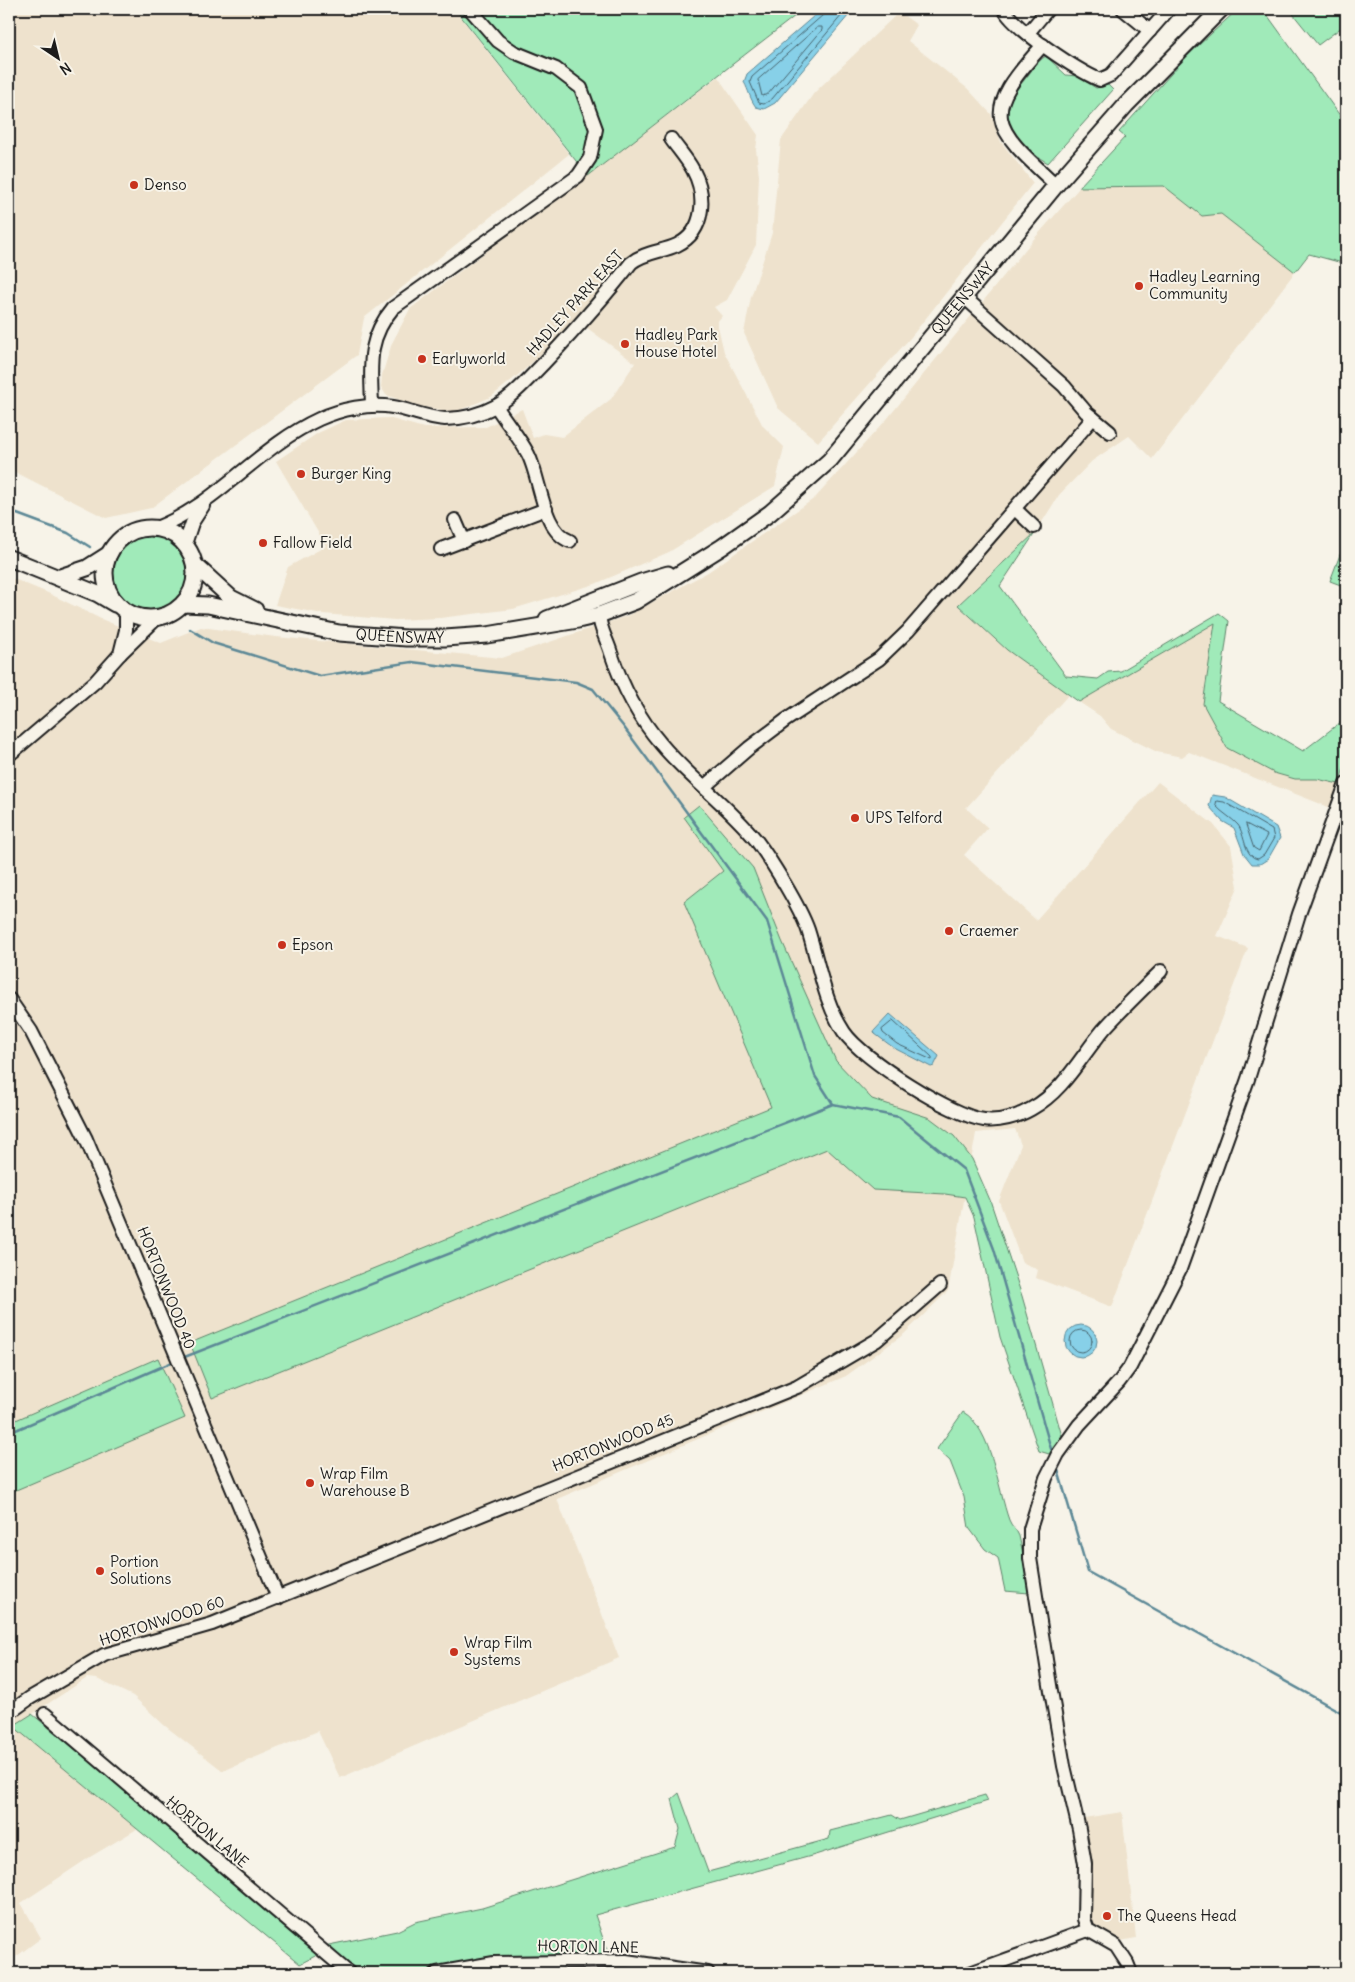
<svg xmlns="http://www.w3.org/2000/svg" width="1355" height="1982" viewBox="0 0 1355 1982" font-family="Delius,sans-serif">
  <rect width="100%" height="100%" fill="#f7f3e8"/>
  <filter id="ink" filterUnits="userSpaceOnUse"><feTurbulence type="fractalNoise" baseFrequency=".02" numOctaves="2"/><feDisplacementMap in="SourceGraphic" scale="10" xChannelSelector="R" yChannelSelector="G"/><feConvolveMatrix kernelMatrix="1 2 1 2 8 2 1 2 1" color-interpolation-filters="sRGB"/></filter>
  <g filter="url(#ink)">
    <g fill="#eee2cd">
      <path d="M 9,9 L 454,9 L 569,154 L 364,318 L 357,355 L 151,508 L 106,518 L 9,469 Z"/>
      <path d="M 899,12 L 917,25 L 908,41 L 968,89 L 991,114 L 1001,142 L 1033,183 L 911,337 L 818,442 L 778,408 L 744,333 L 751,297 L 772,233 L 781,140 L 814,93 Z"/>
      <path d="M 718,77 L 758,135 L 756,149 L 759,176 L 756,245 L 727,300 L 714,307 L 722,316 L 717,322 L 724,352 L 763,426 L 784,447 L 775,486 L 669,552 L 595,584 L 513,609 L 440,618 L 395,620 L 323,614 L 275,605 L 288,567 L 326,546 L 276,461 L 318,433 L 346,420 L 388,418 L 424,428 L 486,427 L 522,409 L 533,438 L 544,434 L 562,437 L 611,399 L 635,363 L 575,319 L 566,331 L 524,370 L 491,397 L 455,412 L 417,406 L 386,395 L 381,387 L 382,375 L 392,343 L 410,309 Z"/>
      <path d="M 1125,136 L 1295,272 L 1152,459 L 1129,436 L 1092,461 L 1059,495 L 1035,533 L 958,605 L 1007,650 L 1070,693 L 966,808 L 988,828 L 964,855 L 1036,920 L 1158,782 L 1213,824 L 1231,846 L 1238,887 L 1217,936 L 1248,948 L 1112,1307 L 1036,1278 L 1038,1270 L 1022,1262 L 999,1201 L 1021,1145 L 1015,1129 L 976,1133 L 948,1291 L 904,1334 L 846,1376 L 557,1499 L 619,1658 L 340,1778 L 318,1731 L 223,1771 L 164,1725 L 133,1696 L 97,1679 L 87,1678 L 14,1726 L 137,1829 L 90,1857 L 21,1903 L 41,1938 L 9,1962 L 9,577 L 48,593 L 101,619 L 161,643 L 201,627 L 276,637 L 502,658 L 627,616 L 708,572 L 815,498 L 887,419 L 1033,240 Z"/>
      <path d="M 1215,623 L 1203,704 L 1295,779 L 1317,779 L 1339,784 L 1331,808 L 1189,752 L 1182,757 L 1157,752 L 1111,729 L 1100,716 L 1079,702 Z"/>
      <path d="M 1122,1812 L 1136,1938 L 1120,1941 L 1108,1932 L 1090,1927 L 1087,1843 L 1084,1818 Z"/>
    </g>
    <g fill="#a0eab9" stroke="#5e836a">
      <path d="M 455,9 L 804,9 L 588,176 Z"/>
      <path d="M 1238,9 L 1258,9 L 1268,16 L 1346,124 L 1346,264 L 1309,254 L 1295,272 L 1221,214 L 1202,216 L 1164,186 L 1079,187 L 1125,137 L 1119,132 L 1187,56 Z"/>
      <path d="M 1289,9 L 1346,9 L 1346,24 L 1318,45 Z"/>
      <path d="M 1046,56 L 1066,75 L 1077,76 L 1096,88 L 1108,85 L 1113,90 L 1048,163 C 1008,140 991,119 1025,79 C 1031,72 1037,61 1046,56 Z"/>
      <path d="M 1035,533 L 1000,586 L 1066,676 L 1098,679 L 1108,672 L 1121,671 L 1219,613 L 1229,621 L 1218,701 L 1303,751 L 1346,718 L 1346,762 L 1339,784 L 1317,779 L 1295,779 L 1274,773 L 1227,748 L 1203,704 L 1215,623 L 1079,702 L 1007,650 L 958,605 Z"/>
      <circle cx="150" cy="573" r="37"/>
      <path d="M 1346,539 L 1346,587 L 1330,581 Z"/>
      <path d="M 699,805 L 753,868 L 782,941 L 836,1061 L 872,1099 L 930,1118 L 954,1136 L 972,1159 L 990,1200 L 1022,1296 L 1062,1436 L 1049,1454 L 1039,1451 L 1000,1337 L 974,1217 L 965,1197 L 945,1194 L 873,1190 L 827,1149 L 212,1398 L 190,1343 L 771,1107 L 684,902 L 723,871 L 684,817 Z"/>
      <path d="M 158,1358 L 185,1418 L 9,1493 L 9,1423 Z"/>
      <path d="M 963,1412 C 992,1428 998,1490 1009,1520 C 1011,1526 1017,1530 1019,1536 C 1024,1554 1025,1575 1029,1593 L 1005,1591 L 998,1558 L 985,1549 L 969,1528 L 964,1497 L 950,1461 L 937,1449 Z"/>
      <path d="M 32,1714 L 177,1833 L 317,1955 L 300,1964 L 13,1726 Z"/>
      <path d="M 679,1793 L 708,1872 L 829,1839 L 830,1831 L 892,1815 L 900,1820 L 985,1795 L 988,1801 L 815,1855 L 595,1915 L 609,1956 L 451,1966 L 410,1973 L 355,1973 L 324,1946 L 397,1931 L 415,1922 L 482,1908 L 675,1847 L 680,1829 L 672,1799 Z"/>
    </g>
    <g fill="#87d0e8" stroke="#5c8896">
      <path d="M 822,9 L 854,9 L 775,103 L 764,109 L 756,107 C 750,99 749,91 744,82 L 747,74 Z"/>
      <path d="M 1212,795 L 1225,797 L 1276,827 L 1280,838 L 1268,859 L 1260,864 L 1252,864 L 1244,854 L 1234,828 L 1222,821 L 1209,806 Z"/>
      <path d="M 890,1014 L 939,1056 L 934,1066 L 931,1067 L 894,1048 L 875,1034 L 874,1031 Z"/>
      <circle cx="1081" cy="1341" r="16"/>
    </g>
    <g fill="none" stroke-linecap="round" stroke-linejoin="round">
      <g stroke="#47646e" stroke-width="1">
        <path d="M 824,9 L 823,15 L 752,77 L 750,82 L 759,103 L 764,104 L 772,99 L 847,9"/>
        <path d="M 818,27 L 822,27 L 822,30 L 768,94 L 762,96 L 758,80 Z"/>
        <path d="M 1217,801 L 1224,802 L 1272,830 L 1274,838 L 1264,855 L 1258,859 C 1244,857 1245,834 1238,825 C 1232,818 1222,813 1216,806 Z"/>
        <path d="M 1246,824 L 1267,835 L 1259,851 L 1254,848 Z"/>
        <path d="M 893,1021 L 932,1057 L 932,1060 L 897,1044 L 883,1033 L 882,1030 Z"/>
        <circle cx="1081" cy="1341" r="11"/>
      </g>
      <g stroke="#5c8896" stroke-width="2.5">
        <path d="M 9,511 L 68,533 L 90,547"/>
        <path d="M 190,629 L 213,643 L 320,676 L 412,662 L 576,682 L 593,689 L 623,726 L 767,921 L 815,1076 L 833,1104"/>
        <path d="M 182,1358 L 833,1104 L 899,1117 L 964,1170 L 994,1249 L 1051,1449"/>
        <path d="M 9,1433 L 175,1361"/>
        <path d="M 1058,1470 L 1088,1572 L 1346,1715"/>
      </g>
      <g stroke="#1c1c1c" stroke-width="16">
        <g id="minor">
          <path d="M 1004,9 C 1014,29 1078,71 1100,80 L 1111,75 L 1169,9"/>
          <path d="M 1123,9 L 1150,31"/>
          <path d="M 1028,33 L 1048,9"/>
          <path d="M 1043,45 C 979,115 991,125 1056,185"/>
          <path d="M 963,296 L 1064,386 L 1086,412 L 1110,432"/>
          <path d="M 372,406 C 371,367 366,340 393,308 L 578,176 L 590,158 L 596,129 L 581,88 L 556,69 L 514,52 L 498,41 L 470,9"/>
          <path d="M 496,406 C 506,422 519,437 528,454 C 541,479 542,531 570,541"/>
          <path d="M 1015,509 L 1034,527"/>
          <path d="M 455,520 L 464,541"/>
          <path d="M 156,528 C 218,504 258,447 319,419 C 341,409 369,403 393,407 C 410,410 427,418 445,419 C 462,419 481,414 496,406 C 514,396 529,378 544,363 C 574,331 604,298 631,263 C 644,252 662,252 677,245 C 706,231 706,194 693,170 C 687,159 678,149 671,139"/>
          <path d="M 185,544 L 192,523 L 203,506"/>
          <path d="M 441,549 L 546,509"/>
          <path d="M 599,615 C 600,630 607,639 611,653 C 622,686 638,717 661,744 C 689,778 728,805 756,840 C 771,860 800,907 808,930 C 819,964 824,1002 844,1032 C 862,1059 952,1116 984,1120 C 999,1122 1017,1117 1031,1109 C 1064,1091 1081,1056 1104,1029 C 1122,1009 1142,990 1161,971"/>
          <path d="M 120,654 L 126,630 L 126,612"/>
          <path d="M 9,755 L 95,682 L 120,654 L 157,618"/>
          <path d="M 705,786 L 749,748 L 786,720 L 879,659 L 908,631 L 1093,418"/>
          <path d="M 9,999 L 31,1031 L 86,1139 L 278,1598"/>
          <path d="M 9,1713 L 30,1698 L 104,1655 L 212,1624 L 797,1387 L 877,1340 L 940,1285"/>
          <path d="M 45,1714 L 349,1973"/>
          <path d="M 437,1973 L 494,1963 L 626,1961 L 708,1973"/>
          <path d="M 970,1973 L 1088,1930"/>
          <path d="M 1131,1973 L 1127,1963 L 1116,1946 L 1088,1930 L 1084,1919 L 1085,1864 L 1079,1829 L 1064,1766 L 1050,1685 L 1030,1558 L 1030,1529 L 1046,1478 L 1058,1454 L 1079,1425 L 1119,1382 L 1130,1367 L 1180,1269 L 1248,1079 L 1299,914 L 1346,784"/>
        </g>
      </g>
      <g stroke="#1c1c1c" stroke-width="19">
        <g id="major">
          <circle cx="150" cy="573" r="45"/>
          <path d="M 9,558 L 98,594 L 115,604"/>
          <path d="M 195,565 L 231,598 L 255,610"/>
          <path d="M 60,577 L 87,568 L 109,554"/>
          <path id="s1" d="M 183,604 L 208,605 L 339,633 L 406,638 L 445,638 L 487,635 L 578,620 L 599,615 L 636,601 L 722,547 L 770,513 L 830,460 L 1056,185 L 1126,105 L 1221,9"/>
          <path d="M 547,619 L 641,582 L 668,574"/>
        </g>
      </g>
      <use href="#minor" stroke="#f7f3e8" stroke-width="12"/>
      <use href="#major" stroke="#f7f3e8" stroke-width="15"/>
    </g>
  </g>
  <g fill="#c8321e" stroke="#f7f3e8" stroke-width="2">
    <circle cx="134" cy="185" r="5"/>
    <circle cx="1139" cy="286" r="5"/>
    <circle cx="625" cy="344" r="5"/>
    <circle cx="422" cy="359" r="5"/>
    <circle cx="301" cy="474" r="5"/>
    <circle cx="263" cy="543" r="5"/>
    <circle cx="855" cy="818" r="5"/>
    <circle cx="949" cy="931" r="5"/>
    <circle cx="282" cy="945" r="5"/>
    <circle cx="310" cy="1483" r="5"/>
    <circle cx="100" cy="1571" r="5"/>
    <circle cx="454" cy="1652" r="5"/>
    <circle cx="1107" cy="1916" r="5"/>
  </g>
  <g text-anchor="middle" stroke-width="4" stroke-linejoin="round" paint-order="stroke">
    <g font-size="15" fill="#1c1c1c" stroke="#f7f3e8" text-anchor="start">
      <text x="144" y="190">Denso</text>
      <text x="1149" y="282">Hadley Learning<tspan x="1149" dy="17">Community</tspan></text>
      <text x="635" y="340">Hadley Park<tspan x="635" dy="17">House Hotel</tspan></text>
      <text x="432" y="364">Earlyworld</text>
      <text x="311" y="479">Burger King</text>
      <text x="273" y="548">Fallow Field</text>
      <text x="865" y="823">UPS Telford</text>
      <text x="959" y="936">Craemer</text>
      <text x="292" y="950">Epson</text>
      <text x="320" y="1479">Wrap Film<tspan x="320" dy="17">Warehouse B</tspan></text>
      <text x="110" y="1567">Portion<tspan x="110" dy="17">Solutions</tspan></text>
      <text x="464" y="1648">Wrap Film<tspan x="464" dy="17">Systems</tspan></text>
      <text x="1117" y="1921">The Queens Head</text>
    </g>
    <g font-size="15" fill="#1c1c1c" stroke="#f7f3e8">
      <text dy="5" stroke="none"><textPath href="#s1" startOffset="910">QUEENSWAY</textPath></text>
      <text transform="translate(575 303) rotate(-48)" y="5">HADLEY PARK EAST</text>
      <text dy="5" stroke="none"><textPath href="#s1" startOffset="220">QUEENSWAY</textPath></text>
      <text transform="translate(166 1288) rotate(68)" y="5">HORTONWOOD 40</text>
      <text transform="translate(613 1443) rotate(-22)" y="5">HORTONWOOD 45</text>
      <text transform="translate(162 1621) rotate(-18)" y="5">HORTONWOOD 60</text>
      <text transform="translate(207 1832) rotate(40)" y="5">HORTON LANE</text>
      <text transform="translate(588 1947) rotate(1)" y="5">HORTON LANE</text>
    </g>
  </g>
  <rect width="1355" height="1982" fill="none" stroke="#f7f3e8" stroke-width="30"/>
  <rect x="15" y="15" width="1325" height="1952" fill="none" stroke="#1c1c1c" stroke-width="2" filter="url(#ink)"/>
  <g transform="translate(58 58) rotate(145)" stroke="#f7f3e8" stroke-width="4" paint-order="stroke">
  <path d="M0-4L9 19L0 12L-9 19Z" fill="#1c1c1c"/>
  <text y="-8" font-size="14" font-weight="bold" text-anchor="middle" fill="#1c1c1c">N</text>
  </g>
</svg>
